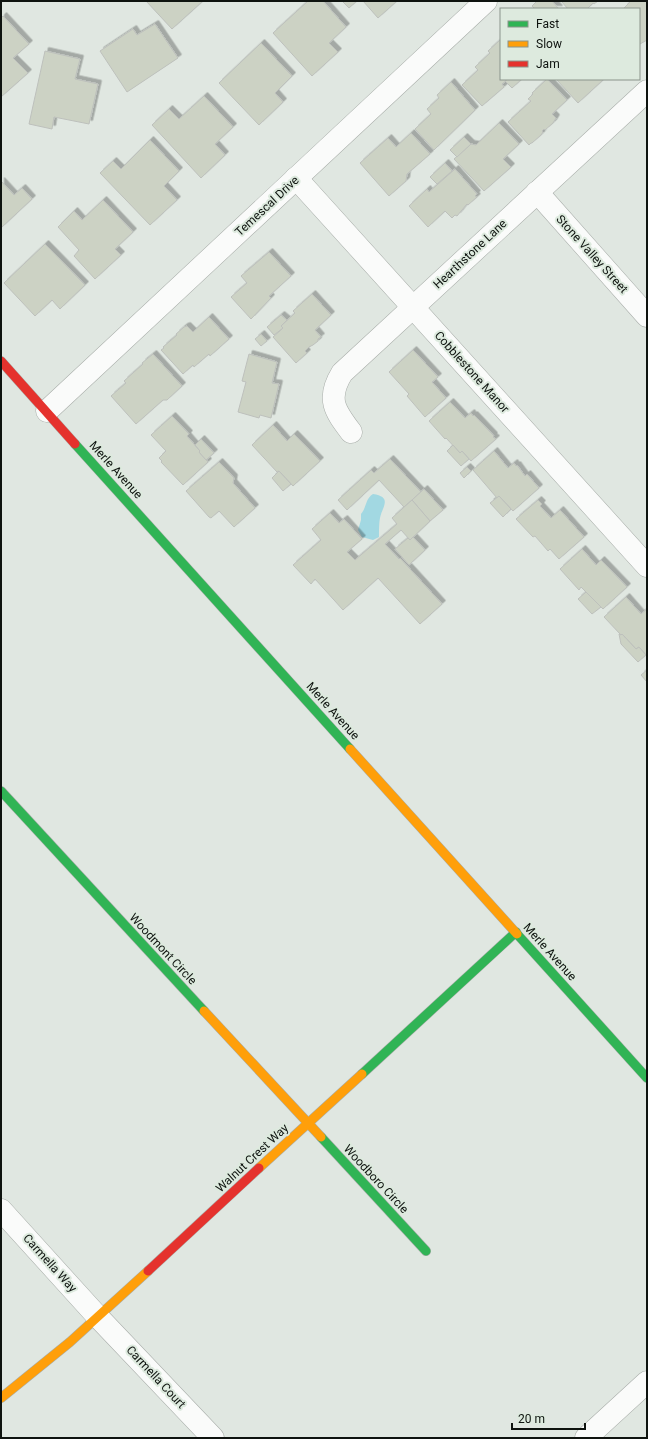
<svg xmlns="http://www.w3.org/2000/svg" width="648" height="1439" viewBox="0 0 648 1439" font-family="Roboto,sans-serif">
  <defs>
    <filter id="shadow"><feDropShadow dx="3.5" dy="-3.5" stdDeviation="0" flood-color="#0004"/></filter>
  </defs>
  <rect width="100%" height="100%" fill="#e0e7e1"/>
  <path fill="#a2d8e2" d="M 373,494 C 393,497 382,507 380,518 C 379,523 379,531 379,537 L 373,540 L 362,537 L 358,530 L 361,520 L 361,514 C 367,507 365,499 373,494 Z"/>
  <g fill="#ccd2c4" stroke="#bdc0bc" filter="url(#shadow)">
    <path d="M 146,1 L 203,1 L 172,29 Z"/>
    <path d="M 308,1 L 323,1 L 346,27 L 329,43 L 338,52 L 312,76 L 273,33 Z"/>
    <path d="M 342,1 L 357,1 L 349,8 Z"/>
    <path d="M 363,1 L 397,1 L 378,18 Z"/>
    <path d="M 537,1 L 552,1 L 559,9 L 533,9 L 534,8 L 532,6 Z"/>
    <path d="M 561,1 L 598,1 L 594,4 L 593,3 L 587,9 L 568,9 Z"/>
    <path d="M 631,1 L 647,1 L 647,25 L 646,26 L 647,27 L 647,40 L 640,44 L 639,44 L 639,9 L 625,9 L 624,8 Z"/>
    <path d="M 3,16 L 29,44 L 13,58 L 28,73 L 1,97 L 1,18 Z"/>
    <path d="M 155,24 L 178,58 L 127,92 L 100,51 L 133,29 L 137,35 Z"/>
    <path d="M 500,40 L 501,42 L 501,79 L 508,79 L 502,84 L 504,87 L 482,106 L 462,85 L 478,70 L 475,67 L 490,53 L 488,51 Z"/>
    <path d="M 261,43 L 292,76 L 275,93 L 283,102 L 259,125 L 219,83 Z"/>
    <path d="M 45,51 L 80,59 L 75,79 L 98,84 L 89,124 L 54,117 L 52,129 L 29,124 Z"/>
    <path d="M 508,79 L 522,79 L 512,88 L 505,81 Z"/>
    <path d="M 547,79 L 567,100 L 552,114 L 556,118 L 553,123 L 545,130 L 544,129 L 542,131 L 543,132 L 541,135 L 532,143 L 531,143 L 529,145 L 508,122 L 531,101 L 528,99 L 533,94 L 532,93 Z"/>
    <path d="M 556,79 L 602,79 L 603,80 L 578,103 Z"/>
    <path d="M 451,82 L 475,110 L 434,150 L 415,129 L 431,114 L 427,109 L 439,98 L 437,95 Z"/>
    <path d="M 204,96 L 233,127 L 215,144 L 225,155 L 201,178 L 152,125 L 169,109 L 179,119 Z"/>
    <path d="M 499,123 L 519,144 L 503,159 L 511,167 L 509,169 L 484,191 L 454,159 L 471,144 L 476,145 Z"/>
    <path d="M 411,133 L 430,154 L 407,174 L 406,181 L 389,196 L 360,163 L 388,138 L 396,147 Z"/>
    <path d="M 464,137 L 471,144 L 457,157 L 450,150 Z"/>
    <path d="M 150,140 L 179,171 L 164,186 L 177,200 L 150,225 L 100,173 L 113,161 L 121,169 Z"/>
    <path d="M 445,163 L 452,171 L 437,184 L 430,177 Z"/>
    <path d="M 455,169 L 477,194 L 475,196 L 477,197 L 468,205 L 467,204 L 457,216 L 455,215 L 452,218 L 445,211 L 428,227 L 409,206 L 427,189 L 429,192 Z"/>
    <path d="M 1,181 L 14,195 L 22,188 L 32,199 L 1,228 Z"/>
    <path d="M 103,200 L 133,232 L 115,249 L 121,255 L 95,279 L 74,256 L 79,250 L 58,227 L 74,211 L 82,220 Z"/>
    <path d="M 45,244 L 85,285 L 60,309 L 52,300 L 35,316 L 4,283 Z"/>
    <path d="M 269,252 L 291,276 L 269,296 L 271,298 L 251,319 L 231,297 L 247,283 L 241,276 Z"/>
    <path d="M 312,294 L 331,315 L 315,330 L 321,337 L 318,339 L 318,341 L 313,345 L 309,347 L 305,351 L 307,353 L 296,363 L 273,337 L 283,328 L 281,326 L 295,313 L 293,311 Z"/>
    <path d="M 281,315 L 287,320 L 281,326 L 283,328 L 274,335 L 267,327 Z"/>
    <path d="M 209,317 L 229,339 L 210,356 L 209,354 L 194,367 L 193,365 L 183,374 L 161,350 L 164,348 L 163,347 L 177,335 L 176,334 L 184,327 L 187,326 L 193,332 Z"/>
    <path d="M 261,334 L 267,341 L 261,346 L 255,339 Z"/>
    <path d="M 413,350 L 438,377 L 432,382 L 446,398 L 425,417 L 407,396 L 409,394 L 389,372 Z"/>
    <path d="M 153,354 L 182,386 L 167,400 L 163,400 L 136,424 L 111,396 L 126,383 L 124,381 L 143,364 L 142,363 Z"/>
    <path d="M 249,354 L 277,362 L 272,383 L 279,384 L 271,418 L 260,415 L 259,418 L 238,412 L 246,382 L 242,381 Z"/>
    <path d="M 450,402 L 465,418 L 471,413 L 473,416 L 474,415 L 494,436 L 493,437 L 496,439 L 471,461 L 462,451 L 460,453 L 446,438 L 445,439 L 429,421 Z"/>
    <path d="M 172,416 L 189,434 L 187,436 L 200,451 L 199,452 L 208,462 L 183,485 L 161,462 L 162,461 L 159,458 L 166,451 L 151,435 Z"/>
    <path d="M 273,425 L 287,441 L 294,434 L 320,461 L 293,486 L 279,471 L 277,472 L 252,445 Z"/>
    <path d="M 201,439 L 214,453 L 206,460 L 199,452 L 200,451 L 195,445 Z"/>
    <path d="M 453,445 L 460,453 L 462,451 L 469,459 L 461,466 L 447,451 Z"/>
    <path d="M 494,451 L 508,468 L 514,463 L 516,466 L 517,465 L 525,476 L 527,474 L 539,488 L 513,511 L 499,496 L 497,498 L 473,470 Z"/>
    <path d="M 390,459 L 421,492 L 404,507 L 379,480 L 347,510 L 338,500 L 371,470 L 374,473 Z"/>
    <path d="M 219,462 L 234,478 L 233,483 L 255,508 L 234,527 L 219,511 L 211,518 L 209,517 L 186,491 Z"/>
    <path d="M 467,467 L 471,471 L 464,478 L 460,473 Z"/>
    <path d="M 279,471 L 291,484 L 283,491 L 272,478 Z"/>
    <path d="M 424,489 L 443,510 L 430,521 L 412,500 Z"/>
    <path d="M 499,496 L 511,509 L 503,517 L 490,503 Z"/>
    <path d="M 412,500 L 430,521 L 410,540 L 401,530 L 385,544 L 399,559 L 400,558 L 442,604 L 420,624 L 378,578 L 343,610 L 315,579 L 311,584 L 293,565 L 321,540 L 312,529 L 330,513 L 339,523 L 344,519 L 362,539 L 347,552 L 355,560 L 397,524 L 392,518 Z"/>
    <path d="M 538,500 L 542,504 L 540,506 L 551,518 L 560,510 L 584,537 L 559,559 L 550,549 L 548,551 L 535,536 L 533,537 L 516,519 Z"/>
    <path d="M 413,537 L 425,550 L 409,565 L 395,549 L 408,538 L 410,540 Z"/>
    <path d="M 582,549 L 596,565 L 601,560 L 627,587 L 603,609 L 581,587 L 579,590 L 560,569 Z"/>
    <path d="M 586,592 L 601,607 L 592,614 L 578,599 Z"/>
    <path d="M 626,597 L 641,614 L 647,609 L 647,656 L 639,647 L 636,649 L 622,634 L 621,635 L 604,617 Z"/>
    <path d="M 619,634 L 621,635 L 622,634 L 636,649 L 639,647 L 646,655 L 638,662 L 621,644 Z"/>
    <path d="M 647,670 L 647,682 L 641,675 Z"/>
  </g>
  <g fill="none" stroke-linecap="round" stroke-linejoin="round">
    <g stroke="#a8ada9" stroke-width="23">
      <g id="street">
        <path d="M 296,178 L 647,566"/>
        <path d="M 537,192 L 647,316"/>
        <path d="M 47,411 L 486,1"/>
        <path d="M 351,432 C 335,411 326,399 342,373 L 647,91"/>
        <path d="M 1,1210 L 98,1317 L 213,1438"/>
        <path d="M 586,1438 L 647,1382"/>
      </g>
    </g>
    <g stroke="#a8ada9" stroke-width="10">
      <g id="fast">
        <path d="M 75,444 L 350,749"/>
        <path d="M 1,791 L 204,1011"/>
        <path d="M 517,934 L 647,1078"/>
        <path d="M 362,1074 L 516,932"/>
        <path d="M 321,1137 L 426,1251"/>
      </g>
    </g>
    <g stroke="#a8ada9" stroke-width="10">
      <g id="slow">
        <path d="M 350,749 L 517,934"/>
        <path d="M 204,1011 L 321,1137"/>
        <path d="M 259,1168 L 362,1074"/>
        <path d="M 1,1398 L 70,1342 L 148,1271"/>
      </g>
    </g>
    <g stroke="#a8ada9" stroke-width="10">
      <g id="jam">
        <path d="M 1,361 L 75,444"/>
        <path d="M 148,1271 L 259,1168"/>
      </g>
    </g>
    <use href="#street" stroke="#fafbfa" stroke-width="22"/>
    <use href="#fast" stroke="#30b455" stroke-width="9"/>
    <use href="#slow" stroke="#ff9f0a" stroke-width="9"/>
    <use href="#jam" stroke="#e5322d" stroke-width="9"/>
  </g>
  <g text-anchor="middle" stroke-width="4" stroke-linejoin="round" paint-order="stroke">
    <g font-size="12" fill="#0e130f" stroke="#ddeade">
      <text transform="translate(267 206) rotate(-43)" y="4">Temescal Drive</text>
      <text transform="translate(470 254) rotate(-43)" y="4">Hearthstone Lane</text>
      <text transform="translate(592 254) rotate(48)" y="4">Stone Valley Street</text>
      <text transform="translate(472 372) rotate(48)" y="4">Cobblestone Manor</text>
      <text transform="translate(116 470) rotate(48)" y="4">Merle Avenue</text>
      <text transform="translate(333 711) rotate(48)" y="4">Merle Avenue</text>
      <text transform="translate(163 949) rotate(47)" y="4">Woodmont Circle</text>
      <text transform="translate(550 952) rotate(48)" y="4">Merle Avenue</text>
      <text transform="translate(252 1158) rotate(-43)" y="4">Walnut Crest Way</text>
      <text transform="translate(376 1179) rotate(47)" y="4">Woodboro Circle</text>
      <text transform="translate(50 1263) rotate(48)" y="4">Carmella Way</text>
      <text transform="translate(156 1377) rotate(47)" y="4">Carmella Court</text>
    </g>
  </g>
  <rect width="648" height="1439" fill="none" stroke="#0e130f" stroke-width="4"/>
  <rect x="500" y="8" width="140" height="72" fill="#ddeade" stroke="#8a948b"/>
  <rect x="508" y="21" width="20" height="6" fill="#30b455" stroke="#8a948b"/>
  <text x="536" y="28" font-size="12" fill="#0e130f">Fast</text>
  <rect x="508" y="41" width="20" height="6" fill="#ff9f0a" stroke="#8a948b"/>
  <text x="536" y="48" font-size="12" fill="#0e130f">Slow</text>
  <rect x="508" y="61" width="20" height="6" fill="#e5322d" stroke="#8a948b"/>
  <text x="536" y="68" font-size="12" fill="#0e130f">Jam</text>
  <path d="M512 1423v6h73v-6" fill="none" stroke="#0e130f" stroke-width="2"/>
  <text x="518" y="1423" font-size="12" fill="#0e130f" stroke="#ddeade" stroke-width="3" paint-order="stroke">20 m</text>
</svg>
